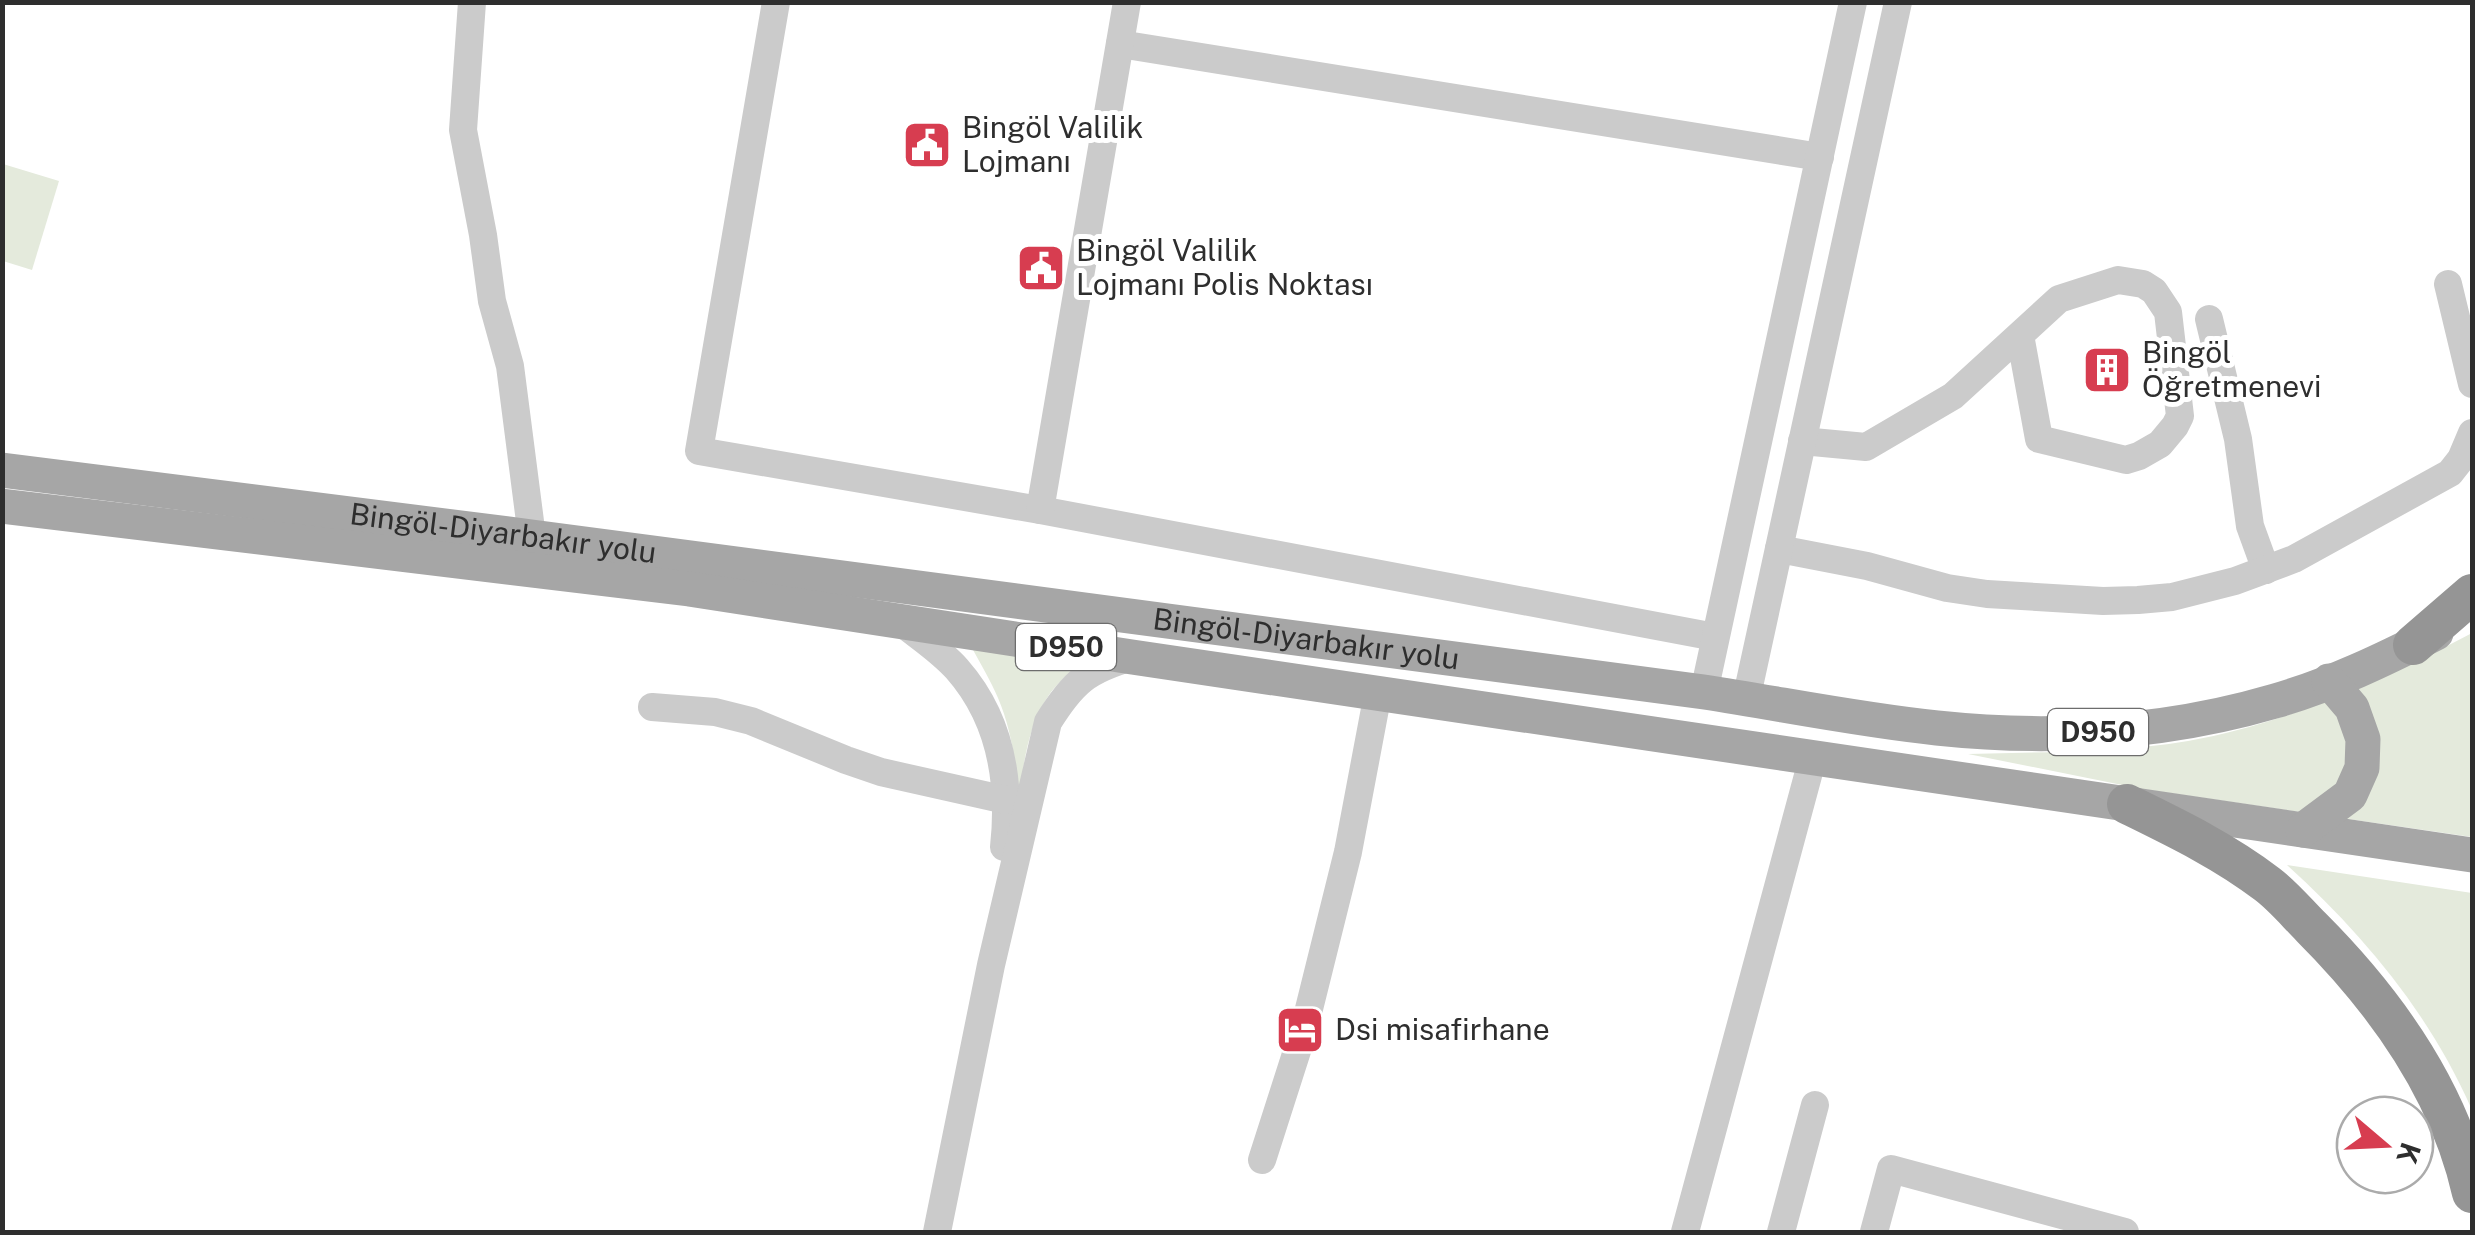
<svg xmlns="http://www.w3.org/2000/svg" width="2475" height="1235" viewBox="0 0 2475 1235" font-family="'Public Sans',sans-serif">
  <rect width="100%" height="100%" fill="#fff"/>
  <g fill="#e4eadc">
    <path d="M 3,164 L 59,181 L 32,270 L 3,261 Z"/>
    <path d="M 2472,633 L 2472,837 L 2142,789 L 1968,754 C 2041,752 2116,753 2188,741 C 2289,723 2383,680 2472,633 Z"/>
    <path d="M 972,648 L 1079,663 C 1070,673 1059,682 1051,692 C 1026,726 1023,769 1018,809 C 1017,771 1013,733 998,698 C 991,681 981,665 972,648 Z"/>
    <path d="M 2287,865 L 2472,893 L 2472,1110 C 2430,1014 2364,935 2287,865 Z"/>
  </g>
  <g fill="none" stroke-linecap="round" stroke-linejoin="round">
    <g stroke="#cbcbcb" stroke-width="28">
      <path d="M 472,2 L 463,130 L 483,235 L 492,301 L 510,366 L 532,537"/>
      <path d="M 776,2 L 699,451 L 1040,510 L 1715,637"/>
      <path d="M 1120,44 L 1820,157"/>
      <path d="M 2448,284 L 2472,384"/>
      <path d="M 2209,319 L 2238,439 L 2250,526 L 2266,570"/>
      <path d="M 1802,441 L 1866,447 L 1953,396 L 2059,299 L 2118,280 L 2143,284 L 2154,291 L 2168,312 L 2180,416 L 2175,426 L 2160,444 L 2139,456 L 2126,460 L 2039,439 L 2020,335"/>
      <path d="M 1040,510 L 1127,2"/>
      <path d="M 1779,549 L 1867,566 L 1947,588 L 1987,594 L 2103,601 L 2138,600 L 2172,597 L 2235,581 L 2294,559 L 2450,473 L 2461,459 L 2472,433"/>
      <path d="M 902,623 C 921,638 941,651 957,669 C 1001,719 1011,783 1004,847"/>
      <path d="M 1704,692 L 1853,2"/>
      <path d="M 1746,700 L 1898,2"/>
      <path d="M 652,707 L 715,712 L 751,721 L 846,760 L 881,772 L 1006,800"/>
      <path d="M 1262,1160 L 1304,1029 L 1348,852 L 1378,693"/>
      <path d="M 937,1232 L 991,965 L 1048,722 C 1073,682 1087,670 1132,657"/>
      <path d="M 1685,1232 L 1813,757"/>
      <path d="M 1781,1232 L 1815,1105"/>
      <path d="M 1874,1232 L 1891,1169 L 2125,1232"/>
    </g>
    <g stroke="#a6a6a6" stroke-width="35">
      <path id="s1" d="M 2,470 L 532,537 L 1704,692 C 1782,704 1859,720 1937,728 C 2050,740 2166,733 2275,701 C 2331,685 2385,659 2436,633"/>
      <path d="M 2,506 L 689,589 L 1132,657 L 2472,855"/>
      <path d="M 2303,830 L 2350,795 L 2362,768 L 2363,739 L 2352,708 L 2329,681"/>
    </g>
    <g stroke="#959595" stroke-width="40">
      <path d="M 2413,645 L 2472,594"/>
      <path d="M 2127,804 C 2176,828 2224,851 2267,884 C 2283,896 2297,913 2311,927 C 2385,1001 2449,1090 2472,1193"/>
    </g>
  </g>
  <defs>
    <g id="civic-square" transform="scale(2.5)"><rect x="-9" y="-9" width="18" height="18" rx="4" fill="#d73d50" stroke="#fff"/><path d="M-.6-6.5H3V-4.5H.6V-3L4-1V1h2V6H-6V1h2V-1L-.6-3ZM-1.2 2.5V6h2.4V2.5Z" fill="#fff"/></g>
    <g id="building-square" transform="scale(2.5)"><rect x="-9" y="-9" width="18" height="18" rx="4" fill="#d73d50" stroke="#fff"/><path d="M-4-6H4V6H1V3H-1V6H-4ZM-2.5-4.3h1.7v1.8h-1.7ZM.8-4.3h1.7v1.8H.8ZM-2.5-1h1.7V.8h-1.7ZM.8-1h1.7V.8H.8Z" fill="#fff"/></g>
    <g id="hotel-square" transform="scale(2.5)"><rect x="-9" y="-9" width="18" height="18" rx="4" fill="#d73d50" stroke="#fff"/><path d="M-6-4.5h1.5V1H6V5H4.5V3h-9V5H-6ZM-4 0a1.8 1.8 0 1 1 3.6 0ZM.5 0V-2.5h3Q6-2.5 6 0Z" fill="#fff"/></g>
  </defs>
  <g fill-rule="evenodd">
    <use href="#civic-square" x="927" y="145"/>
    <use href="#civic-square" x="1041" y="268"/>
    <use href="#building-square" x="2107" y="370"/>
    <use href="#hotel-square" x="1300" y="1030"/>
  </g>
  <g text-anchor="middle" stroke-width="10" stroke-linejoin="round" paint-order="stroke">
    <g fill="#fff" stroke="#6d6d6d" stroke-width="2.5">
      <rect x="1016" y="624" width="100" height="46" rx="8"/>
      <rect x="2048" y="709" width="100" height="46" rx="8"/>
    </g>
    <g font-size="28" font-weight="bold" fill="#2e2e2e">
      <text x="1066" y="657">D950</text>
      <text x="2098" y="742">D950</text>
    </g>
    <g font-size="30" fill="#2e2e2e" stroke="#fff" text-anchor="start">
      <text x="962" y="138">Bingöl Valilik<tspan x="962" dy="34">Lojmanı</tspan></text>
      <text x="1076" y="261">Bingöl Valilik<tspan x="1076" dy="34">Lojmanı Polis Noktası</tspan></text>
      <text x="2142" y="363">Bingöl<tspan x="2142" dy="34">Öğretmenevi</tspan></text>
      <text x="1335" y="1040">Dsi misafirhane</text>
    </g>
    <g font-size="30" fill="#2e2e2e" stroke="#fff">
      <text dy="10" stroke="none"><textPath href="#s1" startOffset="505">Bingöl-Diyarbakır yolu</textPath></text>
      <text dy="10" stroke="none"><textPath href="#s1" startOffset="1315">Bingöl-Diyarbakır yolu</textPath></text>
    </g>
  </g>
  <rect width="2475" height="1235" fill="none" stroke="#2e2e2e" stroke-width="10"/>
  <g transform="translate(2385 1145) rotate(109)"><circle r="48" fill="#ffffff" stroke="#ababab" stroke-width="2.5"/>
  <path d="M0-8L18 38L0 25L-18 38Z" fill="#d73d50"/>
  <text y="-15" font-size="28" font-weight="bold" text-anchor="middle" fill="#2e2e2e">K</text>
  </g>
</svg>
